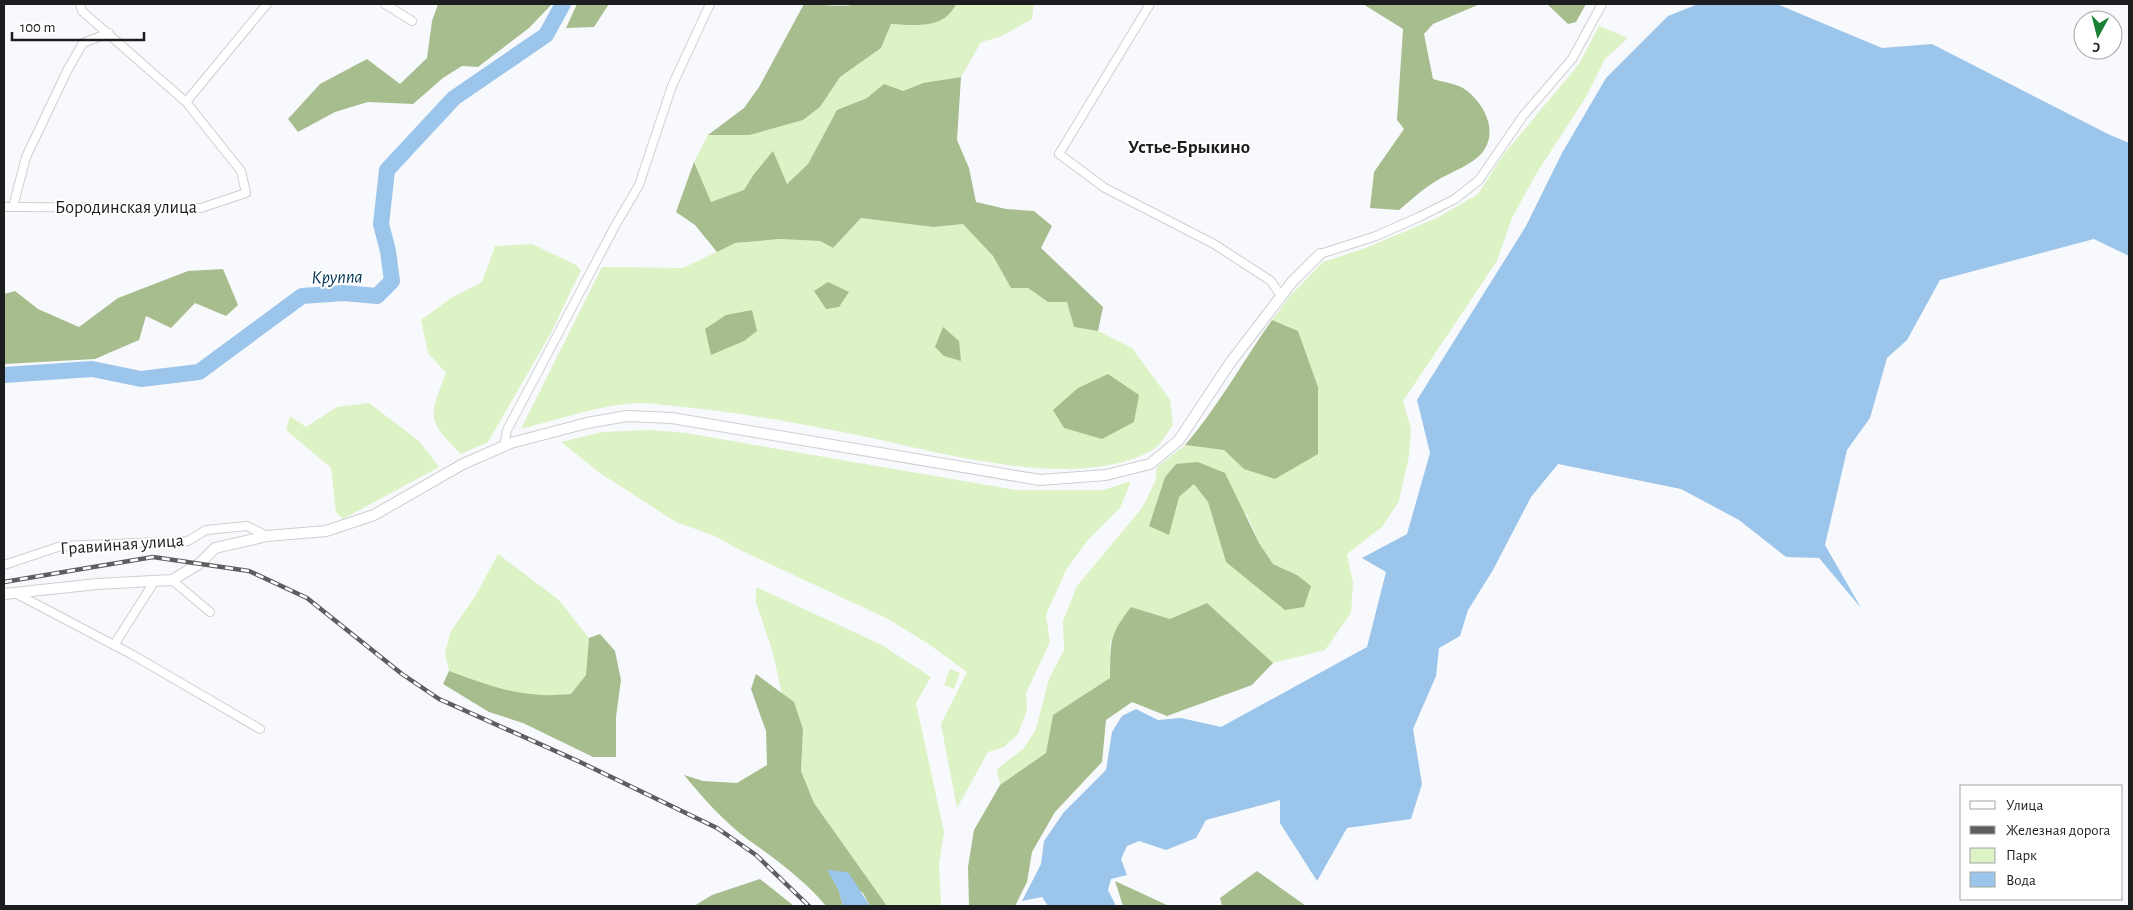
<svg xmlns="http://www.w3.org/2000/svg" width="2133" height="910" viewBox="0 0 2133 910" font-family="'Alegreya Sans',sans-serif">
  <rect width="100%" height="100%" fill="#f8f9fd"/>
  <g fill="#ddf2c5" fill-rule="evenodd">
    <path d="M 956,4 L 1034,4 L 1032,19 L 1000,37 L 981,42 L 961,77 L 923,83 L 903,91 L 884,85 L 867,98 L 837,110 L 808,164 L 787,184 L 773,152 L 754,174 L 744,190 L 711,202 L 694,162 L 708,135 L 750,135 L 803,120 L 820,107 L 840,77 L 881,48 L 891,24 C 914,25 944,29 956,4 Z"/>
    <path d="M 1599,26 L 1628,38 L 1605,59 L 1586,97 L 1536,174 L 1512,218 L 1497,261 L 1403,401 L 1411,429 L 1409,456 L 1399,501 L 1382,527 L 1347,554 L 1353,583 L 1351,613 L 1325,650 L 1273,663 L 1207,603 L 1170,619 L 1131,607 L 1110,644 L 1110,678 L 1053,715 L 1046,753 L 1000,785 L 997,769 L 1024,748 L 1036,729 L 1049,679 L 1064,650 L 1063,621 L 1077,586 L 1142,508 L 1155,482 L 1157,467 L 1185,445 L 1224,450 L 1244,469 L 1318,454 L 1318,387 L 1298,331 L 1272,320 L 1290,296 L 1323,262 L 1363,249 L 1437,218 L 1478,194 L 1504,154 L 1579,64 ZM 1176,464 L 1247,515 L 1259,543 L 1273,564 L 1297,575 L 1226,562 L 1208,502 L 1194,483 L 1149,526 L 1165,477 Z"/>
    <path d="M 861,218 L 933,227 L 964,224 L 993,256 L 1011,288 L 1028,288 L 1048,302 L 1067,302 L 1074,327 L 1098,331 L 1132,348 L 1170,400 L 1173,425 C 1167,433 1160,446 1151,451 C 1077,491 946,454 867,437 C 807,425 746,413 684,407 C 670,406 654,403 639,403 C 603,404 557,420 521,429 L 602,267 L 683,268 L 735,243 L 780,239 L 820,241 L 833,248 Z"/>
    <path d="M 532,244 L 576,265 L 581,270 L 551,333 L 488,442 L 461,454 C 426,420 429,417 446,373 L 428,353 L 421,320 L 451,298 L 482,282 L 495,246 Z"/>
    <path d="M 369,403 L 419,441 L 439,467 L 343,519 L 336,512 L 331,468 L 286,430 L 290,416 L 306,427 L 337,407 Z"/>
    <path d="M 650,430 L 686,433 L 1016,490 L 1104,490 L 1131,481 L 1120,508 L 1088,540 L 1066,570 L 1046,615 L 1050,642 L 1026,693 L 1027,710 L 1018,734 L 1004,747 L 988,752 L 957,808 L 941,724 L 967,672 L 927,643 L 888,619 L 740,550 L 715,536 L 676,522 L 600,473 L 561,442 L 602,432 Z"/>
    <path d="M 498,554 L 559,600 L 589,638 L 586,675 L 571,694 L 544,697 L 505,691 L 449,671 L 445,653 L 451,631 L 476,595 Z"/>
    <path d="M 756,587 L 880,644 L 931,677 L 916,703 L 944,832 L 939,864 L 941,906 L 887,906 L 814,803 L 801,771 L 803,729 L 794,702 L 782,694 L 773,653 L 756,602 Z"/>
    <path d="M 950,669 L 960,673 L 954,689 L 944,685 Z"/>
  </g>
  <g fill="#a7bd8d">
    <path d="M 438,4 L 552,4 L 529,28 L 478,67 L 462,66 L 443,78 L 413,104 L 368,102 L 335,112 L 298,132 L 288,119 L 320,84 L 367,59 L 400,84 L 427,58 L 432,21 Z"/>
    <path d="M 577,4 L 609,4 L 594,27 L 566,28 Z"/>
    <path d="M 804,4 C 822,4 840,8 857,4 L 956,4 C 944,30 914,25 891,24 L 881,48 L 840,77 L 820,107 L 803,120 L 750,135 L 708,135 L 744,108 L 759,87 Z"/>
    <path d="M 1363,4 L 1480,4 L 1433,24 L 1424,34 L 1433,79 C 1442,82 1454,83 1463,88 C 1483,101 1500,131 1482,153 C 1471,166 1450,172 1436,181 C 1423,189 1411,200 1399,210 L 1370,208 L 1374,172 L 1404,129 L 1397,120 L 1403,29 Z"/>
    <path d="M 1547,4 L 1586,4 L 1576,22 L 1568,24 Z"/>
    <path d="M 961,77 L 957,140 L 969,168 L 976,202 L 1006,209 L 1034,211 L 1052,226 L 1041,248 L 1103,307 L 1098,331 L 1074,327 L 1067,302 L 1048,302 L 1028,288 L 1011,288 L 993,256 L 963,224 L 933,227 L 861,218 L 833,248 L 820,241 L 780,239 L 735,243 L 717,252 L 695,225 L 676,212 L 694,162 L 711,202 L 744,190 L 754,174 L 773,151 L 787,184 L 808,164 L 837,110 L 867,98 L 884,84 L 903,91 L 923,83 Z"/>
    <path d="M 223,269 L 238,305 L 226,316 L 195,303 L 171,328 L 146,316 L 139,340 L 95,359 L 4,364 L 4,294 L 15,291 L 38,309 L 79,327 L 118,298 L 188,271 Z"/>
    <path d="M 828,282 L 849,292 L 839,307 L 826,309 L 814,291 Z"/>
    <path d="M 752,310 L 757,331 L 744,341 L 711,355 L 705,329 L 726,315 Z"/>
    <path d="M 1272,320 L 1298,331 L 1318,387 L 1318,454 L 1275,479 L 1244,469 L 1224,450 L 1185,445 C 1218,407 1243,361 1272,320 Z"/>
    <path d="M 943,327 L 959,341 L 961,361 L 944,356 L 935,347 Z"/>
    <path d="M 1108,374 L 1139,395 L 1134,422 L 1102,439 L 1064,428 L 1053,410 L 1078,388 Z"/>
    <path d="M 1198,462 L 1225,473 L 1259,543 L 1273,564 L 1297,575 L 1311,586 L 1304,607 L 1285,610 L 1226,562 L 1208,502 L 1194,484 L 1179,497 L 1169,535 L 1149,526 L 1165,477 L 1176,464 Z"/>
    <path d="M 1207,603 L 1273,663 L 1252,685 L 1167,716 L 1132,702 L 1106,720 L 1102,762 L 1055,812 L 1032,852 L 1027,882 L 1015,906 L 969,906 L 968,867 L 974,830 L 1000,785 L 1046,753 L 1053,715 L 1110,678 C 1111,641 1108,637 1131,607 L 1170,619 Z"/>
    <path d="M 600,634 L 615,651 L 621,680 L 616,717 L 616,757 L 593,757 L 523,723 L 489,712 L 443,684 L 449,671 C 494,687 522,699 571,694 L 586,675 L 589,638 Z"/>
    <path d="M 756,674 L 794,702 L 803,729 L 801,771 L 814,803 L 887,906 L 870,906 L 863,893 L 828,870 L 839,891 L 843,906 L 826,906 C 804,880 777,860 750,841 C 724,822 704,799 684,775 L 703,781 L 737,783 L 767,765 L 766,731 L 751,689 Z"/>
    <path d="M 1257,871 L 1306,906 L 1222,906 L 1220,898 Z"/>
    <path d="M 760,879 L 794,906 L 694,906 L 712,895 Z"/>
    <path d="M 1115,881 L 1169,906 L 1123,906 Z"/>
  </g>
  <g fill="#9bc5ea">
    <path d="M 1698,4 L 1777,4 L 1882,48 L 1932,44 L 2108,134 L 2129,143 L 2129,256 L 2094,239 L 1940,280 L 1907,340 L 1887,358 L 1870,418 L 1847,450 L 1825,545 L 1861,608 L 1819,558 L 1786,557 L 1739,520 L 1681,489 L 1558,464 L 1531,497 L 1493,570 L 1468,610 L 1460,636 L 1439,648 L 1436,676 L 1413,729 L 1422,784 L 1411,819 L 1347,828 L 1317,881 L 1280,823 L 1280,800 L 1206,820 L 1196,838 L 1166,850 L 1139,841 L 1127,846 L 1121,859 L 1127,875 L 1111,879 L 1108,890 L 1116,906 L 1048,906 L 1042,897 L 1022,901 L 1041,864 L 1044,841 L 1064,812 L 1106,770 L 1112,732 L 1122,716 L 1136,709 L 1158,720 L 1181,718 L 1221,727 L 1367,647 L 1386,572 L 1362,558 L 1407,534 L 1430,453 L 1417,400 L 1526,226 L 1562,153 L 1606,78 L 1668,16 Z"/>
    <path d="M 827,870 L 848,872 L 870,906 L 843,906 L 839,891 Z"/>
  </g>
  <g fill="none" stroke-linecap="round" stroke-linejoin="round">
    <path stroke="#9bc5ea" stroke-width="16" d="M 4,375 L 92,369 L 141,379 L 199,372 L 302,296 L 343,293 L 377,296 L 392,281 L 388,251 L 381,224 L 387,170 L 454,98 L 546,35 L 563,4"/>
    <g stroke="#cecfd3" stroke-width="10">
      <g id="minor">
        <path d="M 385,4 L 412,21"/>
        <path d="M 1150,4 L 1059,154 L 1105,188 L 1214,244 L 1271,281 L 1281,296"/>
        <path d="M 186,102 L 267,4"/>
        <path d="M 4,207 L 201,208 L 246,193 L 241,171 L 186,102 L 82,11 L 80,4"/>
        <path d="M 13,207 L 26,157 L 68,69 L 83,43 L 109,33"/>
        <path d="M 1320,254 L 1376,236 L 1419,217 L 1455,199 L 1479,180 L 1523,116 L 1572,59 L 1602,4"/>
        <path d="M 504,446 L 507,430 L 523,400 L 615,226 L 639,185 L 672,86 L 710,4"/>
        <path d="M 4,565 L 61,546 L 188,541 L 206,530 L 247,526 L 267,536"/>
        <path d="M 172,580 L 210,612"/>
        <path d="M 15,593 L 133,655 L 260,729"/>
        <path d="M 114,645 L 154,582"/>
      </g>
    </g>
    <g stroke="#cecfd3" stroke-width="12">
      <path id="tertiary" d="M 4,594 L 97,584 L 172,580 L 199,564 L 215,548 L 267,536 L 326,531 L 374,515 L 463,464 L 511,443 L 587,423 L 627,416 L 672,418 L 1040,480 L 1106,475 L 1150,464 L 1179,440 L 1230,363 L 1292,282 L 1320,254"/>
    </g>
    <use href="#minor" stroke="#fff" stroke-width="8"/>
    <use href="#tertiary" stroke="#fff" stroke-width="10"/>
    <g stroke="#5d5e60" stroke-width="4.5">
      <path id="rail" d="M 4,582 L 153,557 L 249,571 L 307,598 L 402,674 L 439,699 L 580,762 L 717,828 L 756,855 L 809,906"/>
    </g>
    <use href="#rail" stroke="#fff" stroke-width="2.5" stroke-dasharray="8" stroke-linecap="butt"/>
  </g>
  <g text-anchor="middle" stroke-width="4" stroke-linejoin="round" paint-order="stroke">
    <g font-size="18" fill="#1c1d1e" stroke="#fff">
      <text x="126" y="213">Бородинская улица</text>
      <text transform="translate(122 544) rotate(-4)" y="6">Гравийная улица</text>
    </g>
    <g font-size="19" font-weight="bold" fill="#1c1d1e" stroke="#fff">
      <text x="1189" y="153">Устье-Брыкино</text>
    </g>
    <g font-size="19" font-style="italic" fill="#023558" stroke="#fff">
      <text transform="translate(337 276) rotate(-1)" y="7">Круппа</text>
    </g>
  </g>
  <rect width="2133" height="910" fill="none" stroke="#1c1d1e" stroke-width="10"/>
  <rect x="1960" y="785" width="162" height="115" fill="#ffffff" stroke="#a4a5a5"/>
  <rect x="1970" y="801" width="25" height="8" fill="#ffffff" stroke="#a4a5a5"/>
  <text x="2006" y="810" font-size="15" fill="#1c1d1e">Улица</text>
  <rect x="1970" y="826" width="25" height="8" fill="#5d5e60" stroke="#a4a5a5"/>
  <text x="2006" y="835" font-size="15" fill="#1c1d1e">Железная дорога</text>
  <rect x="1970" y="848" width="25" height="15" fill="#ddf2c5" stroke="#a4a5a5"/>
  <text x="2006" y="860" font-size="15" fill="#1c1d1e">Парк</text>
  <rect x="1970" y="872" width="25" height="15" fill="#9bc5ea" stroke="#a4a5a5"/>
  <text x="2006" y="885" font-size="15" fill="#1c1d1e">Вода</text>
  <g transform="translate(2098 35) rotate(187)"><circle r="24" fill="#ffffff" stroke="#a4a5a5"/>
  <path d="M0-4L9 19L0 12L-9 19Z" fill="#198237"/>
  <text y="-8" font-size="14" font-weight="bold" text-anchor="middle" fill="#1c1d1e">С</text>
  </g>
  <path d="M12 32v8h132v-8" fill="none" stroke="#1c1d1e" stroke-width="2.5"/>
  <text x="20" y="32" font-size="15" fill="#1c1d1e" stroke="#ffffff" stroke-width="4" paint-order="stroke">100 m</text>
</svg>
